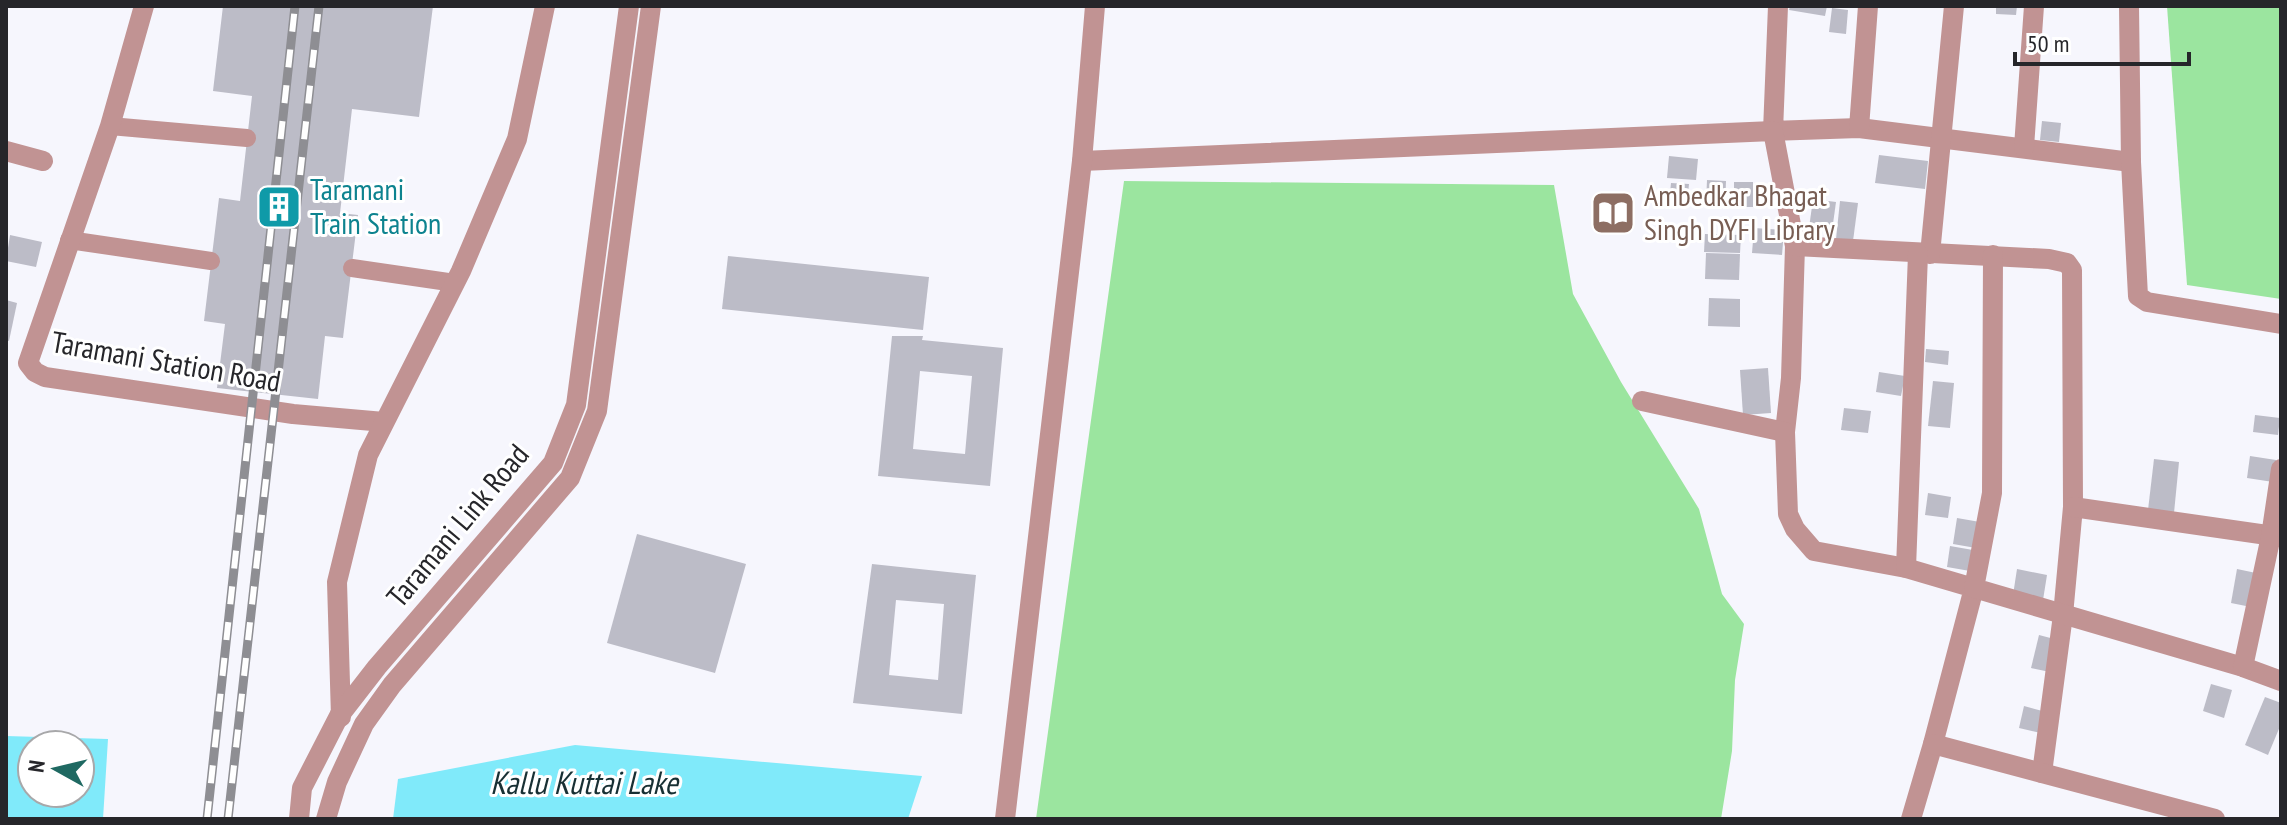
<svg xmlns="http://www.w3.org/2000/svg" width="2287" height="825" viewBox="0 0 2287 825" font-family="'PT Sans Narrow',sans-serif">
  <rect width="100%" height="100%" fill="#f6f6fd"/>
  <g fill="#9be59f">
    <path d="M 2167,6 L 2281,6 L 2281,299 L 2187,285 Z"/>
    <path d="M 1124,181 L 1554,185 L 1573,294 L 1621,382 L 1699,509 L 1722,594 L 1744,624 L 1735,680 L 1732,751 L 1721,819 L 1036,819 Z"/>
  </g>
  <g fill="#80eafa" fill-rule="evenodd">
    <path d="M 6,736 L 108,739 L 103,819 L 6,819 ZM 32,745 L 80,745 L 80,793 L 32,793 Z"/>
    <path d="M 575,745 L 922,776 L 908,819 L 393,819 L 398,779 Z"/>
  </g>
  <g fill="#bcbcc7" fill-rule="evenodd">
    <path d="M 223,6 L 433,6 L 419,117 L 352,109 L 340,213 L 358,215 L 343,338 L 325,336 L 318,399 L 217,388 L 225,324 L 204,321 L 219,198 L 240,201 L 252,96 L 213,91 Z"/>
    <path d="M 1790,6 L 1827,6 L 1825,16 L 1789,10 Z"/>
    <path d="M 1996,6 L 2017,6 L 2016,15 L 1996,14 Z"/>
    <path d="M 1832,8 L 1848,10 L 1846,34 L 1829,32 Z"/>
    <path d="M 2042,121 L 2061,123 L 2059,142 L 2040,140 Z"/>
    <path d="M 1879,155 L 1928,161 L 1925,189 L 1875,183 Z"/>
    <path d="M 1669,156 L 1698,159 L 1696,180 L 1667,178 Z"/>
    <path d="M 1707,180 L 1726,181 L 1725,205 L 1706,204 Z"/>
    <rect x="1734" y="182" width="19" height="25"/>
    <path d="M 1671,183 L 1689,184 L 1687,204 L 1669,203 Z"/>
    <path d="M 1813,199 L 1836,202 L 1832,231 L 1809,228 Z"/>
    <path d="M 1840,201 L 1858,203 L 1853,241 L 1836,239 Z"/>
    <path d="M 1754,228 L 1784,230 L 1782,255 L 1752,253 Z"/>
    <path d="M 1705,234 L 1741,235 L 1740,253 L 1704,252 Z"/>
    <path d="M 10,235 L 42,242 L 36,267 L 6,261 Z"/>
    <path d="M 1706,253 L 1740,254 L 1739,280 L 1705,279 Z"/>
    <path d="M 728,256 L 929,277 L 923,330 L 722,309 Z"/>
    <path d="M 1709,298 L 1740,299 L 1740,327 L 1708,326 Z"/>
    <path d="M 6,300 L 17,303 L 9,341 L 6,340 Z"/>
    <path d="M 892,336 L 923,336 L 922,340 L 1003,348 L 990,486 L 878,476 ZM 920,371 L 972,376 L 965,454 L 913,449 Z"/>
    <path d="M 1926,349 L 1949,351 L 1948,365 L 1925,362 Z"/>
    <path d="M 1768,368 L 1771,413 L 1743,415 L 1740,370 Z"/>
    <path d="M 1879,372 L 1905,376 L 1901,396 L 1876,392 Z"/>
    <path d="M 1933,381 L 1954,383 L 1950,428 L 1928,426 Z"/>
    <path d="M 1844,408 L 1871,411 L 1868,433 L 1841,430 Z"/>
    <path d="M 2255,415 L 2280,418 L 2278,435 L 2253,432 Z"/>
    <path d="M 2250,456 L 2276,460 L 2273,482 L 2247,478 Z"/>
    <path d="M 2154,459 L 2179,462 L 2174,513 L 2148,510 Z"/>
    <path d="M 1928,493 L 1951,497 L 1948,518 L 1925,515 Z"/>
    <path d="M 1957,518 L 1980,522 L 1976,548 L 1953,544 Z"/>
    <path d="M 637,534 L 746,564 L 715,673 L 607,643 Z"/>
    <path d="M 1950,546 L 1973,550 L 1970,571 L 1947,567 Z"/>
    <path d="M 872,564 L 976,575 L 962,714 L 853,703 ZM 896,600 L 944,604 L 938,680 L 889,675 Z"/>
    <path d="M 2017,569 L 2047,575 L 2043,600 L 2013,595 Z"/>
    <path d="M 2237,569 L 2256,573 L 2251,607 L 2231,603 Z"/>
    <path d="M 2039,635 L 2058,640 L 2050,672 L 2031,668 Z"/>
    <path d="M 2211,684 L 2232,690 L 2224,718 L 2203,711 Z"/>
    <path d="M 2265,697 L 2281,703 L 2281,724 L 2268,755 L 2245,745 Z"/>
    <path d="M 2024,706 L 2050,713 L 2045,734 L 2019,728 Z"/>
  </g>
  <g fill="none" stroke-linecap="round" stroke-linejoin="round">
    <g stroke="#c19393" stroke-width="18">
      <path d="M 110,126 L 247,138"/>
      <path d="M 69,240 L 211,261"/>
      <path d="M 352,268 L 455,283"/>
    </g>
    <g stroke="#c19393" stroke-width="20">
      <path d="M 144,6 L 110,126 L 28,363 L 35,372 L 45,377 L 293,414 L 384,422"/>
      <path d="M 1778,6 L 1773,131 L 1859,128 L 2131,162"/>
      <path d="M 2129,6 L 2131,162 L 2138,296 L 2147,302 L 2281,324"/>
      <path d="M 1859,128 L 1868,6"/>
      <path d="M 2024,147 L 2034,6"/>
      <path d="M 6,151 L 43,161"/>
      <path d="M 1082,161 L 1773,131 L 1795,246 L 1791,378 L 1785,432 L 1788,514 L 1795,529 L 1814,551 L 1906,568 L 1974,588 L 1933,744 L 1911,819"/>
      <path d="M 1795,246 L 2049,259 L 2067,263 L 2072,270 L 2073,507 L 2063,615 L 2042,773"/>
      <path d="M 1930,254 L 1954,6"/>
      <path d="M 1993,255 L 1992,493 L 1974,588 L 2243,667 L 2281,681"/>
      <path d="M 1642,401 L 1785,432"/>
      <path d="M 2073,507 L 2281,537"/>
      <path d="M 1906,568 L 1918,254"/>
      <path d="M 2243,667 L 2271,536 L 2281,469"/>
      <path d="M 1933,744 L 2215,819"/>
      <path d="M 1005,819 L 1082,161 L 1095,6"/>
    </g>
    <g stroke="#c19393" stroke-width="20">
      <path d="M 341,717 L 337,582 L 368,455 L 461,271 L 517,139 L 545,6"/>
      <path d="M 299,819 L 302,788 L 339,716 L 377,667 L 553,463 L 576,405 L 629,6"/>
      <path d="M 326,819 L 337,782 L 364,724 L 392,685 L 570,478 L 597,411 L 651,6"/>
    </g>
    <g stroke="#8e8e93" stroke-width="9">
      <g id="rail">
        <path d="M 207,819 L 295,6"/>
        <path d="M 228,819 L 319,6"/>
      </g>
    </g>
    <use href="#rail" stroke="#fff" stroke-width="6" stroke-dasharray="18" stroke-linecap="butt"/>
  </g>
  <defs>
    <g id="building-square" transform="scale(2.3)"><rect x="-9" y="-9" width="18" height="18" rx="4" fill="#0f9aa8" stroke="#fff"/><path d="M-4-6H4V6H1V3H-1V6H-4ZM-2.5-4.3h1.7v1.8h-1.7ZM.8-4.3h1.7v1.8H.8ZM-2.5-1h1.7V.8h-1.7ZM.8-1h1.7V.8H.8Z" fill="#fff"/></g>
    <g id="library-square" transform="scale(2.3)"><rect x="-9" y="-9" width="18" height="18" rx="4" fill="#8d6e63" stroke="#fff"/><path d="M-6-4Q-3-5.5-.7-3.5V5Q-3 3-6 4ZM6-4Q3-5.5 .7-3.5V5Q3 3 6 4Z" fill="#fff"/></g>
  </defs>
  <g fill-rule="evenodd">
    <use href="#building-square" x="279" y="207"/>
    <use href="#library-square" x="1613" y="213"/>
  </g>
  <g text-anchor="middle" stroke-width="6" stroke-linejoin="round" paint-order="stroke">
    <g font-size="30" fill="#0d838f" stroke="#fff" text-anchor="start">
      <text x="310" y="200">Taramani<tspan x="310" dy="34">Train Station</tspan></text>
    </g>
    <g font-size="30" fill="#785e54" stroke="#fff" text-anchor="start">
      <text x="1644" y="206">Ambedkar Bhagat<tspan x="1644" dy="34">Singh DYFI Library</tspan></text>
    </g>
    <g font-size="30" fill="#26262a" stroke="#fff">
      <text transform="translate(166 362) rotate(10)" y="10">Taramani Station Road</text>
      <text transform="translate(458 526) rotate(-50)" y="10">Taramani Link Road</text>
    </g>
    <g font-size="32" font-style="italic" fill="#183034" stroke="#fff">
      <text x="584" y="794">Kallu Kuttai Lake</text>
    </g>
  </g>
  <rect width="2287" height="825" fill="none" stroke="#26262a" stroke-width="16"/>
  <g transform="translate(56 769) rotate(278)"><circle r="38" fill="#ffffff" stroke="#a8a8aa" stroke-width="2"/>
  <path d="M0-6L14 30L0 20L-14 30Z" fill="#1f6962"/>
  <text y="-12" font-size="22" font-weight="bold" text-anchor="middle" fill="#26262a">N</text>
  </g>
  <path d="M2015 52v12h174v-12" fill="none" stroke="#26262a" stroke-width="4"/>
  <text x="2027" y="52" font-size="24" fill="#26262a" stroke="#ffffff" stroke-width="6" paint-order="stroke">50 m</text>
</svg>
